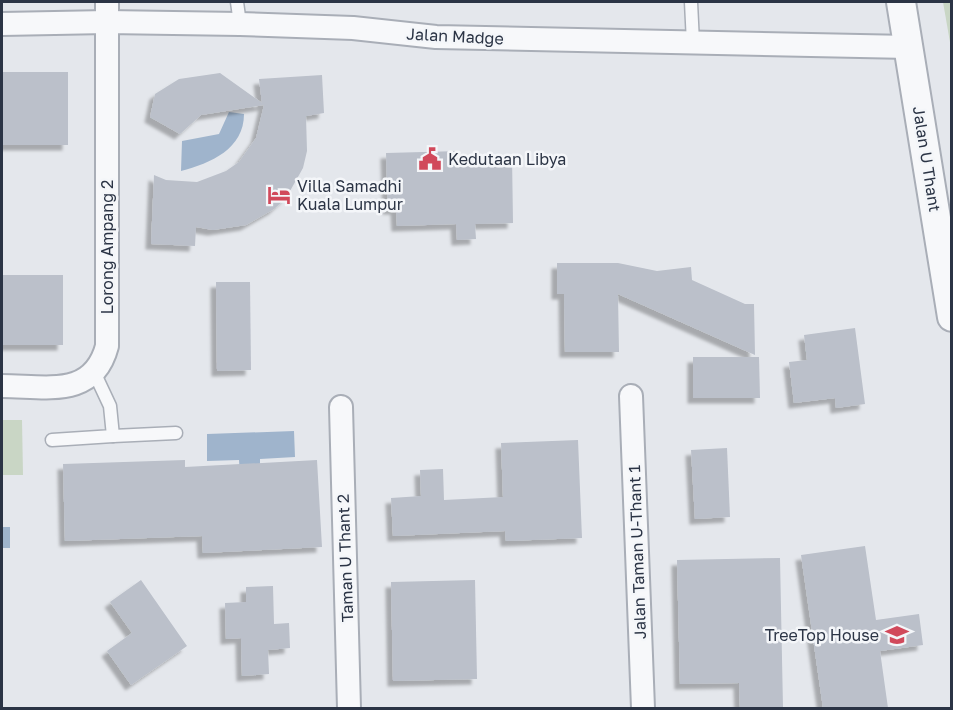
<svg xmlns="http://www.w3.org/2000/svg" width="953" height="710" viewBox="0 0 953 710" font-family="'Golos Text',sans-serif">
  <defs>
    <filter id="shadow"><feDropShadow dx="-5.5" dy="5.5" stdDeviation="1.5" flood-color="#0004"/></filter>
  </defs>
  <rect width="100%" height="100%" fill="#e4e7ec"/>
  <g fill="#c9d6c5">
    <path d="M 943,2 L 951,2 L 951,48 Z"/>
    <path d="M 2,420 L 22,420 L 23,475 L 2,475 Z"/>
  </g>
  <g fill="#9fb4cc">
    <path d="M 229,112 L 244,114 C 244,149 211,163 181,171 L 182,141 L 219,134 Z"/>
    <path d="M 294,431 L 295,457 L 260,459 L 260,475 L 240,475 L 239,460 L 207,461 L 207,434 Z"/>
    <rect x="2" y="527" width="8" height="21"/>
  </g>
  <g fill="#bbc0ca" filter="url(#shadow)">
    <rect x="2" y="72" width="66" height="73"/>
    <path d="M 220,73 L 262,103 L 259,79 L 322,75 L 324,113 L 306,116 L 307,151 L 303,168 L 286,198 L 274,209 L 246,225 L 213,230 L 196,227 L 195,246 L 151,244 L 154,175 L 166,180 L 197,182 L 226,171 L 239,162 L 256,138 L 264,105 L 201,115 L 180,134 L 150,117 L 155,94 L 179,79 Z"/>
    <path d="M 460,151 L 460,157 L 512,155 L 513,223 L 475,224 L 476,239 L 457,240 L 456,224 L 397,226 L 396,209 L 388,209 L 386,153 Z"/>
    <path d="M 557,263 L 618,263 L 657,271 L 691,267 L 692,280 L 745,304 L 754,304 L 755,355 L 618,294 L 619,352 L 565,352 L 564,294 L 557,294 Z"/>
    <rect x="2" y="275" width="61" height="70"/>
    <path d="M 216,282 L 250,282 L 251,370 L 217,371 Z"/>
    <path d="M 855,328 L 865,404 L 836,408 L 835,398 L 794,403 L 789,362 L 807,360 L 804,335 Z"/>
    <path d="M 693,357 L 759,357 L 760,398 L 693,398 Z"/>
    <path d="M 578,440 L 582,538 L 506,541 L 505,531 L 393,536 L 391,498 L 421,496 L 420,470 L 443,469 L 444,500 L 503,497 L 501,443 Z"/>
    <path d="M 727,448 L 730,517 L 695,519 L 691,450 Z"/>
    <path d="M 185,460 L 185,467 L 317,460 L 322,547 L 203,553 L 202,536 L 65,541 L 63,464 Z"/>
    <path d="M 865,546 L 876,620 L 919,614 L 923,645 L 880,651 L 888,708 L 823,708 L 801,555 Z"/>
    <path d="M 780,558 L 783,708 L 740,708 L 739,683 L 680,684 L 677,560 Z"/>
    <path d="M 141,580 L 187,646 L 131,685 L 107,651 L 132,633 L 110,602 Z"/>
    <path d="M 475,580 L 477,679 L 393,681 L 391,582 Z"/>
    <path d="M 273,586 L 274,624 L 289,623 L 290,648 L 268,650 L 269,674 L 242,676 L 241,638 L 226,639 L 225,603 L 246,602 L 246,587 Z"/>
  </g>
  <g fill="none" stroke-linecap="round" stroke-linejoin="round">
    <g stroke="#a9aeb7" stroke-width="15">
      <g id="service">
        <path d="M 237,2 L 240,24"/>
        <path d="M 691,2 L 693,43"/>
        <path d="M 113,436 L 176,433"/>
        <path d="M 52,440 L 113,436 L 110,406 L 95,374"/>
      </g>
    </g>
    <g stroke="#a9aeb7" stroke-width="26">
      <g id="minor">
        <path d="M 2,24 L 107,22 L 240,24 L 353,28 L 436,37 L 909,47"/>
        <path d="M 2,386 C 46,386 93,399 107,346 L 107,2"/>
        <path d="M 631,396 L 643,708"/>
        <path d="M 341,407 L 349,708"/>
      </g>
    </g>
    <g stroke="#a9aeb7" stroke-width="32">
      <path id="tertiary" d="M 901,2 L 952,317"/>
    </g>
    <use href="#service" stroke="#f7f8fa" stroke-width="12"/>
    <use href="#minor" stroke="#f7f8fa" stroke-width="22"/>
    <use href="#tertiary" stroke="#f7f8fa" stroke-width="28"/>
  </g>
  <defs>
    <g id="civic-bare" transform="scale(1.8)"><path d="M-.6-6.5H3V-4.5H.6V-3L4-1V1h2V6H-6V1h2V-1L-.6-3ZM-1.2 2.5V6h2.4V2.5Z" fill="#d1495b" stroke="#f4f6f9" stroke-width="2.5" paint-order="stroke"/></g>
    <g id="hotel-bare" transform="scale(1.8)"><path d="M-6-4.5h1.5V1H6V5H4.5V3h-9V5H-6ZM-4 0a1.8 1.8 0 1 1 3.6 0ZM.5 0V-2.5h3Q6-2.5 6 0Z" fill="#d1495b" stroke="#f4f6f9" stroke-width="2.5" paint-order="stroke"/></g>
    <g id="school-bare" transform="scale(1.8)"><path d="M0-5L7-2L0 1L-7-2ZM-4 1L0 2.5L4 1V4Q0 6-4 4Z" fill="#d1495b" stroke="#f4f6f9" stroke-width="2.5" paint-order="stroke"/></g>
  </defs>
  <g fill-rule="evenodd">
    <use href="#civic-bare" x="430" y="159"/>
    <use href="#hotel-bare" x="279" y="195"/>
    <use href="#school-bare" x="897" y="635"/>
  </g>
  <g text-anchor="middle" stroke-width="5" stroke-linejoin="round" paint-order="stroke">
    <g font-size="16" fill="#2b3445" stroke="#f4f6f9">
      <text transform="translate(455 36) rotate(3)" y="6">Jalan Madge</text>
      <text transform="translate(927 159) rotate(81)" y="6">Jalan U Thant</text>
      <text transform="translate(107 247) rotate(-90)" y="6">Lorong Ampang 2</text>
      <text transform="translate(637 552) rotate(-92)" y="6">Jalan Taman U-Thant 1</text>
      <text transform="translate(345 558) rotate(-92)" y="6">Taman U Thant 2</text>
    </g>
    <g font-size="16" fill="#2b3445" stroke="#f4f6f9" text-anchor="start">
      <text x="448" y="165">Kedutaan Libya</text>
      <text x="297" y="192">Villa Samadhi<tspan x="297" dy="18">Kuala Lumpur</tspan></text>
      <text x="879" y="641" text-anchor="end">TreeTop House</text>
    </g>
  </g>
  <rect width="953" height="710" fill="none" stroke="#2b3445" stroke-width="6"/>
</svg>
